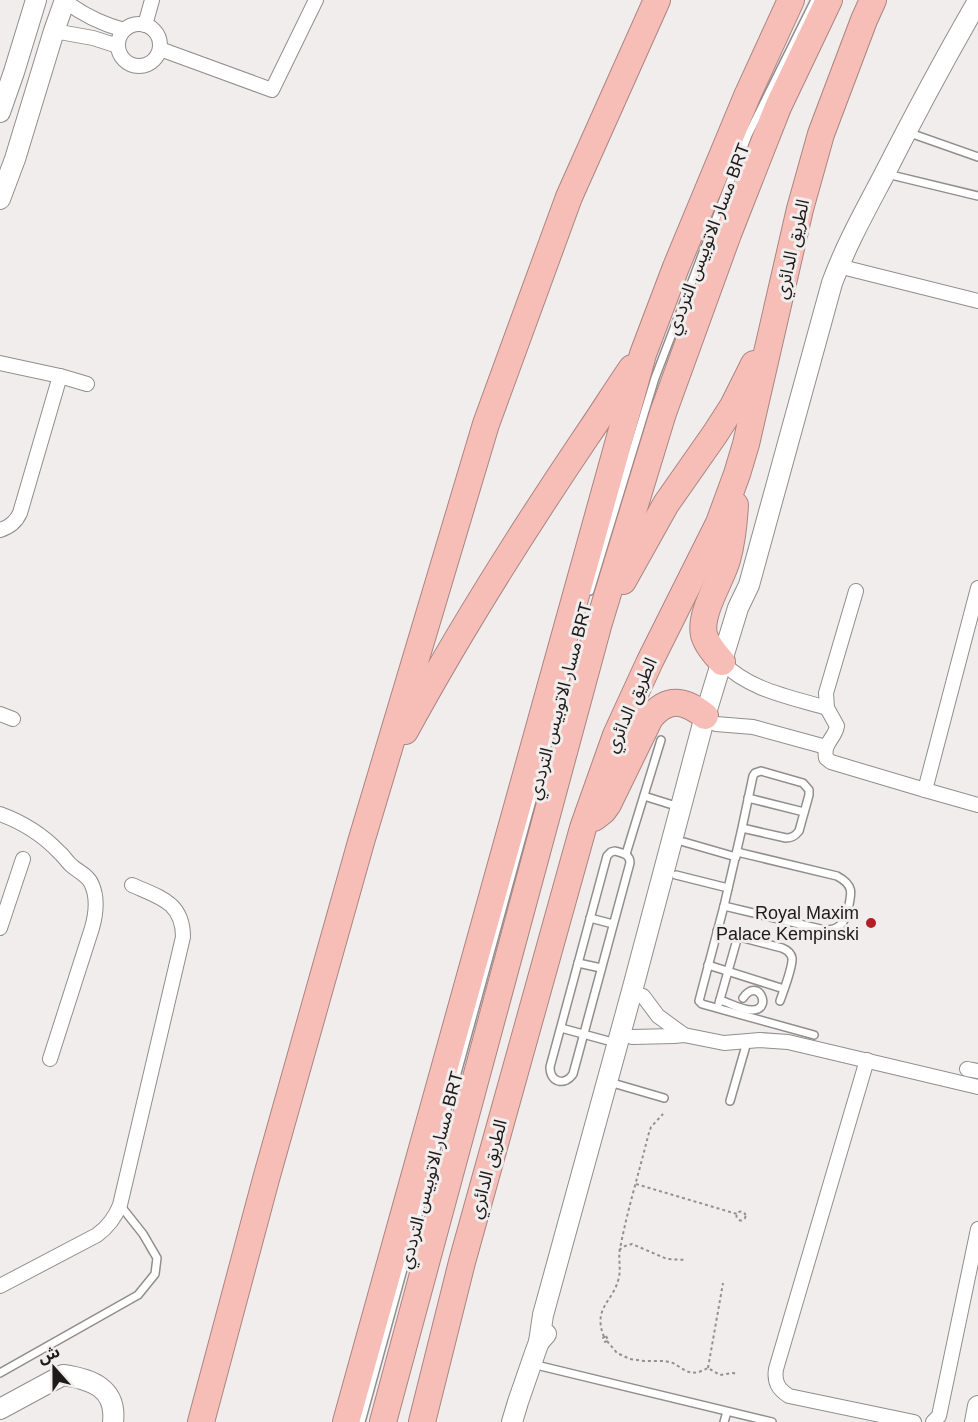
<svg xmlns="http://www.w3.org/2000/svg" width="978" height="1422" viewBox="0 0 978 1422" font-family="Helvetica,'Noto Sans Arabic',sans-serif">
  <rect width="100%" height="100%" fill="#f1edec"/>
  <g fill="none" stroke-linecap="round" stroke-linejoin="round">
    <g stroke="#918e8d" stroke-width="10">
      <g id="lane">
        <path d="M 907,132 L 978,157"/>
        <path d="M 887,174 L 978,196"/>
        <path d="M 590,591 L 655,378 L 748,135 L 815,0"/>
        <path d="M 644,796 L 679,807"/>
        <path d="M 748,798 L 804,812"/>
        <path d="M 742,828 L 753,776 L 755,773 L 761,771 L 803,783 L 809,790 L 809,795 L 799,831 C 795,836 792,838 786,838 L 742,828 L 724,906 L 699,1001 L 702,1004 L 814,1035"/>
        <path d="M 684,842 L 736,857"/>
        <path d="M 615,851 C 622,853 630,854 630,863 L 573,1074 C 565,1086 550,1083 550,1067 L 607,856 L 611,852 Z"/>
        <path d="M 626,854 L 661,740"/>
        <path d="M 676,875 L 728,888"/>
        <path d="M 724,906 L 825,930 C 839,930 845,923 848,909 C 852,893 854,885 837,876 L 737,852"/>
        <path d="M 590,918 L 613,924"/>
        <path d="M 717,931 L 782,948 C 787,950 791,953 792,958 C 793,967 783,992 780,1001"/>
        <path d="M 578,963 L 601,968"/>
        <path d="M 708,965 L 784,989"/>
        <path d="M 720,1000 C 730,1003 743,1011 753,1010 C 773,1009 758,976 743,998"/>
        <path d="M 719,1003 L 738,936"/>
        <path d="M 561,1028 L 616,1043"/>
        <path d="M 616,1084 L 664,1098"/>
        <path d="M 730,1101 L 747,1042"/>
        <path d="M 532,1364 L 772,1422"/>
        <path d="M 0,1373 L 138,1295 L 155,1274 L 157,1258 L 143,1234 L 120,1205"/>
        <path d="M 361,1422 L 566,677"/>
        <path d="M 724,1422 L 727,1412"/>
      </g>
    </g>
    <g stroke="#918e8d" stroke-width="16">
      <g id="street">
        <path d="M 65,1 C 83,15 102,24 124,30"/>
        <circle cx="139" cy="45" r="21"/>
        <path d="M 145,25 L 152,0"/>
        <path d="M 54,31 L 93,38 L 118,46"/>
        <path d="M 160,49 L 272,90 L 316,0"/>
        <path d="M 838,266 L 978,301"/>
        <path d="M 0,363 L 60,376 L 87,384"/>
        <path d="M 0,530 C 10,527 16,522 20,513 L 60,376"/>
        <path d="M 856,591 L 826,693 L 827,708 L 837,726 C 835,739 823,742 826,758 L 831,762 L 925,790 L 978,805"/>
        <path d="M 722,662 C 749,690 790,697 827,708"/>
        <path d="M 0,714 L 13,719"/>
        <path d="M 705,716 L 710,721 L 716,724 L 753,727 L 826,747"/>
        <path d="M 925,790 L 978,588"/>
        <path d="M 0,814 C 22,822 43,835 59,852 C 64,856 67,862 72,866 C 79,872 89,876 92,885 C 98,899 96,914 92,928 L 50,1059"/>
        <path d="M 0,928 L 23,859"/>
        <path d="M 643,996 L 658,1016 L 684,1035"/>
        <path d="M 632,1037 L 674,1036 L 684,1035 L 724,1043 L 760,1040 L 788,1042 L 978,1087"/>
        <path d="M 867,1060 L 776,1369 C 774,1382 778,1389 789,1396 L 914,1422"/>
        <path d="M 967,1069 L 978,1071"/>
        <path d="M 0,1286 L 97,1235 C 108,1227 115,1218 120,1205 L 183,937 C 183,902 159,897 132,885"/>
        <path d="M 933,1422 L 939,1416 L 978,1229"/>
      </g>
    </g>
    <g stroke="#918e8d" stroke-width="22">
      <g id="secondary">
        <path d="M 0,112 L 14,72 L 36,0"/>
        <path d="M 0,199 L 15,159 L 54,31 L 65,0"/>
        <path d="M 539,1342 L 543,1315 L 632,991 L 705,716 L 738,608 L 749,585 L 832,283 C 846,245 865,211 884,175 C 914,116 945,58 978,1"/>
        <path d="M 0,1409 L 63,1375 C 91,1379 117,1388 113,1422"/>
        <path d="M 512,1422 L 518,1402 L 536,1350 L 539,1342 L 546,1334"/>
        <path d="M 975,1422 L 978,1406"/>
      </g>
    </g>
    <g stroke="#aa8581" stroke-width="28">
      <g id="highway">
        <path d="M 623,581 L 666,504 L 715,434 L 733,406 L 754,364"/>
        <path d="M 722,662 C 715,654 707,645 704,635 C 699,613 721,581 727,560 C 732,542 734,523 735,505"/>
        <path d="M 405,731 C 460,630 522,532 586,437 C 602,414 616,391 632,368"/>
        <path d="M 594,818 L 603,811 L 608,804 L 650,718 C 668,696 685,700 705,716"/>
        <path d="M 201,1422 L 266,1179 L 361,842 L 486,424 L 569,197 L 657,0"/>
        <path d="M 346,1422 L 643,354 L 676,267 L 747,96 L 791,0"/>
        <path d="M 383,1422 L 598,626 L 663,413 L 728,234 L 778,107 L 829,0"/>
        <path d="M 422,1422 L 462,1262 L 583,828 L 616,735 L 650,661 L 719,523 L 737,474 L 746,444 L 800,209 L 821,134 L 864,20 L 873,0"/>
      </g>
    </g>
    <g stroke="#93908f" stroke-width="2" stroke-dasharray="3 3" stroke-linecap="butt">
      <path d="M 636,1184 L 737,1214"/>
      <circle cx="741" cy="1216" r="4.5"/>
      <path d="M 619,1250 L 625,1246 L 632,1244 L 667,1259 L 686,1260"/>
      <path d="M 606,1336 L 608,1340 L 605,1342 L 603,1338 Z"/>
      <path d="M 604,1337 C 592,1307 614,1302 619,1277 C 621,1267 618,1258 620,1249 C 627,1211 639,1173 648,1136 L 651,1127 L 663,1114"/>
      <path d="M 607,1341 L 617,1353 L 630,1359 L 644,1361 L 665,1361 L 673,1363 L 686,1371 L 692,1373 L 699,1372 L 708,1368 L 720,1375 L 733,1373 L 738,1374"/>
      <path d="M 708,1368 L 723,1283"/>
    </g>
    <use href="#lane" stroke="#fff" stroke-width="7"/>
    <use href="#street" stroke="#fff" stroke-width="14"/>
    <use href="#secondary" stroke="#fff" stroke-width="20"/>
    <use href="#highway" stroke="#f7beb8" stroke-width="26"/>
  </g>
  <circle fill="#b22025" stroke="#f1edec" stroke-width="2" cx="871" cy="923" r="6"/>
  <g text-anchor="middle" stroke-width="6" stroke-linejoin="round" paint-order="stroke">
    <g font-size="18" fill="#1c1a1a" stroke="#f1edec">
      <text transform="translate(708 239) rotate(-69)" y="6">مسار الاتوبيس الترددي BRT</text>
      <text transform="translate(792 249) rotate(-77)" y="6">الطريق الدائري</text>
      <text transform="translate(560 701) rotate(-75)" y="6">مسار الاتوبيس الترددي BRT</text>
      <text transform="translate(631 705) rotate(-66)" y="6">الطريق الدائري</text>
      <text transform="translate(488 1169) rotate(-75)" y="6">الطريق الدائري</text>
      <text transform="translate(431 1170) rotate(-75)" y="6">مسار الاتوبيس الترددي BRT</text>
    </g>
    <g font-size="18" fill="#1c1a1a" stroke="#f1edec" text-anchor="end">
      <text x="859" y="919">Royal Maxim<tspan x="859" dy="21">Palace Kempinski</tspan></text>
    </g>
  </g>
  <g transform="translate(54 1368) rotate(339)" stroke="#f1edec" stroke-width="4.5" paint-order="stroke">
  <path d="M0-4.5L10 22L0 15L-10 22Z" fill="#1c1a1a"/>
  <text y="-9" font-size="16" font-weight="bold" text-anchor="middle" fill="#1c1a1a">ش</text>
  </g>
</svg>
